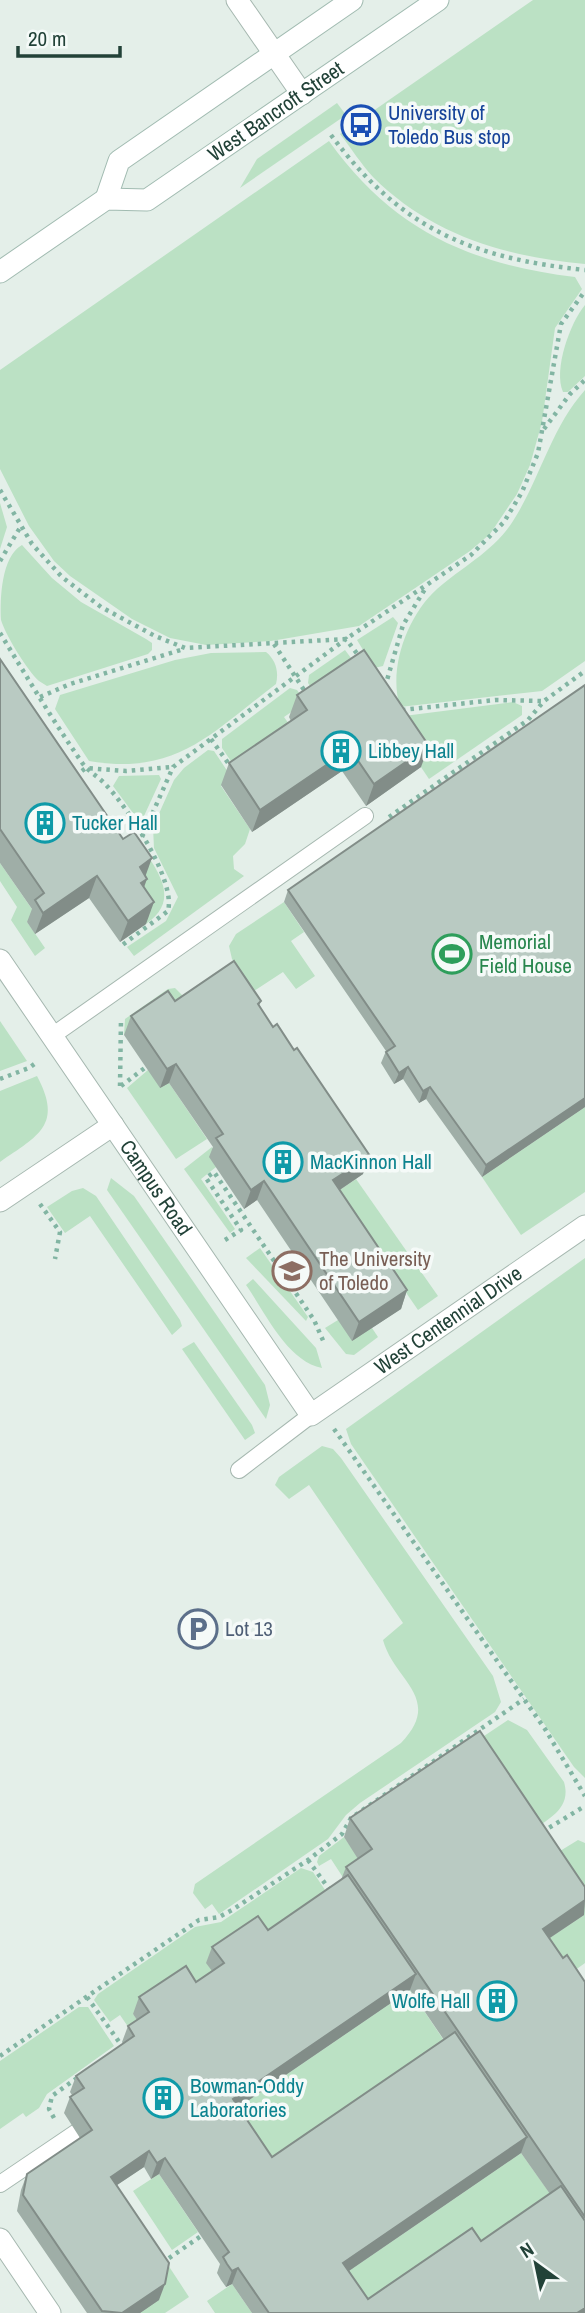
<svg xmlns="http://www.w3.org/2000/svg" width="585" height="2313" viewBox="0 0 585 2313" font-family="'Archivo Narrow',sans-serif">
  <rect width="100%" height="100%" fill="#e4efe9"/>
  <g fill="#bbe1c4">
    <path d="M 533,0 L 585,0 L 585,264 C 506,257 431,235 373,177 C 361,164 351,148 340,134 Z"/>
    <path d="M 337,103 L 346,115 L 240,188 L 257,159 Z"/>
    <path d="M 329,141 C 393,230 469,264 575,277 L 582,289 L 555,328 L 542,422 L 530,465 L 517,494 L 490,534 L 470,551 L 359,626 L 271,641 L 206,645 L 170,638 L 132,619 L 70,576 L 54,561 L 29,526 L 0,469 L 0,370 Z"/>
    <path d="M 585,305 L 585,376 L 568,392 L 563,392 C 553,370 570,323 585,305 Z"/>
    <path d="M 585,390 L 585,661 L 542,691 L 400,707 C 388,669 407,616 437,589 C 462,567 494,551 513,521 C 540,479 551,428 585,390 Z"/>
    <path d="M 0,503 L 7,527 L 0,549 Z"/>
    <path d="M 22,545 L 52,578 L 81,602 L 146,639 L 152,643 L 152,650 L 148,654 L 47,686 L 39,681 C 27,670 6,636 1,620 C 0,599 1,557 22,545 Z"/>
    <path d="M 393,617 L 398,623 L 383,666 L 374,668 L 357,640 Z"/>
    <path d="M 345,650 L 360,670 L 315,693 L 308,683 L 309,675 Z"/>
    <path d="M 266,652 C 276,660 279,672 276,684 C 211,733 177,776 89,761 L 55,709 L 60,695 L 175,660 L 211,653 Z"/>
    <path d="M 290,688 L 297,690 L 306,702 L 284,717 L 296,734 L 239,773 L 222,748 L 222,739 Z"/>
    <path d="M 513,702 L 522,706 L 522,715 L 429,779 L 388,718 Z"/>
    <path d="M 208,750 L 214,751 L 232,778 L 221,786 L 250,829 L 245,844 L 233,856 L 234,869 L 244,876 L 134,956 L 127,947 L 166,921 L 178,897 L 154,848 L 153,827 L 174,780 L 184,768 Z"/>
    <path d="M 159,775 L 161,779 L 144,816 L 136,817 L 113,786 L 119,776 Z"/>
    <path d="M 146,853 C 164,880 176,903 146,924 L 133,905 Z"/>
    <path d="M 0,863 L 36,915 L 27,922 L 45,948 L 35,956 L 11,920 L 17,907 L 0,881 Z"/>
    <path d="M 284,902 L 304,932 L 291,941 L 315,976 L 296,989 L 283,972 L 254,991 L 232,959 L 229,946 L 236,934 Z"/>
    <path d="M 175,988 L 191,1004 L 124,1035 L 125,1019 L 168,989 Z"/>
    <path d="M 0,1021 L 27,1061 L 0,1071 Z"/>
    <path d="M 148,1070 L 169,1083 L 207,1139 L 176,1159 L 127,1088 Z"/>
    <path d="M 37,1076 C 63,1125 39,1135 0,1162 L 0,1091 Z"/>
    <path d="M 585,1107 L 585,1192 L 521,1235 L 482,1177 Z"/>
    <path d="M 212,1147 L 216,1153 L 216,1167 L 201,1179 L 235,1229 L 230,1233 L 184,1169 Z"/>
    <path d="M 111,1178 L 134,1196 L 265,1385 L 270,1405 L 266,1419 L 107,1190 Z"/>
    <path d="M 356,1179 L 438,1296 L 418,1310 L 337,1192 Z"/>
    <path d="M 83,1188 L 96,1196 L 180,1320 L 182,1326 L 172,1335 L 90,1216 L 65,1233 L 47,1207 L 72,1191 Z"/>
    <path d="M 260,1248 L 308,1317 L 306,1321 L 246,1258 Z"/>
    <path d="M 585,1258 L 585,1778 L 574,1767 L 351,1444 L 346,1429 Z"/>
    <path d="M 253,1279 L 316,1348 L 322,1368 C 287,1361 265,1312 246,1285 Z"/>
    <path d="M 338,1320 L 372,1328 L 378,1337 L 354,1355 L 346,1354 L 325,1328 Z"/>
    <path d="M 194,1342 L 252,1425 L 255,1433 L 245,1440 L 182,1349 Z"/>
    <path d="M 322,1446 L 333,1449 L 341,1458 L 493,1676 L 501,1702 L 495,1712 L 360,1803 L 346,1815 L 328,1839 L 219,1914 L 212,1904 L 205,1909 L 193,1893 L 195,1884 L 401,1743 C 444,1698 394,1681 383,1640 L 403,1623 L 309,1485 L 289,1499 L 275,1485 L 279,1477 Z"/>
    <path d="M 508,1720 L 527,1730 L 564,1782 C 572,1809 548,1819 529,1833 L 364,1816 Z"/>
    <path d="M 344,1837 L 365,1868 L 344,1879 L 331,1859 L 319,1866 L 317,1862 L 319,1856 Z"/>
    <path d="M 578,1840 L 585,1843 L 585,1963 L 567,1976 L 536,1947 L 584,1915 L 547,1859 Z"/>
    <path d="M 301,1868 L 313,1872 L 331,1899 L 207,1962 L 218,1979 L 133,2014 L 143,2028 L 133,2034 L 120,2015 L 110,2022 L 94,2000 L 98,1994 L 195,1927 L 221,1922 Z"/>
    <path d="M 410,1990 L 449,2048 L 267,2173 L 227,2115 Z"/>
    <path d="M 79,2007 L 88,2007 L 114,2046 L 47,2094 L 39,2108 L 26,2117 L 23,2113 L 0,2129 L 0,2061 Z"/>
    <path d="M 521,2153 L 556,2202 L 365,2313 L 337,2279 Z"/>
    <path d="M 159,2174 L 198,2232 L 172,2250 L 133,2191 Z"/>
    <path d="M 168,2265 L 189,2297 L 165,2313 L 140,2313 Z"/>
    <path d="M 232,2284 L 252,2313 L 215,2313 L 207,2301 Z"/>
  </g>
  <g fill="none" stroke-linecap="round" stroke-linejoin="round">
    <g stroke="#a6b8b0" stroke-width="18">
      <g id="lane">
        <path d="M 52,1036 L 365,816"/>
        <path d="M 239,1470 L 311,1415"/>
        <path d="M 0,2184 L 77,2132"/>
      </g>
    </g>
    <g stroke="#a6b8b0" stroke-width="23">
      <g id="street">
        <path d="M 237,0 L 302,94"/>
        <path id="s1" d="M 0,960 L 311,1415 L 585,1226"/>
        <path d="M 0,1201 L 113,1125"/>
        <path d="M 0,2239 L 50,2313"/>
      </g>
    </g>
    <g stroke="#a1bbb1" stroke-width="23">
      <g id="secondary">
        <path d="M 106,199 L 119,161 L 352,0"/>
        <path id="s2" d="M 0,272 L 106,199 L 147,200 L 438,0"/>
      </g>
    </g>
    <g stroke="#82b5a3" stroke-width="4.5" stroke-dasharray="3.5 5" stroke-linecap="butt">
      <path d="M 331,135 C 401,229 471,258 585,270"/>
      <path d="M 544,429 L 570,394 L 585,380"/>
      <path d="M 0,490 L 32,544 L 62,577 L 101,607 L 155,636 L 185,648 L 346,639 L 471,555 L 504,522 L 522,492 L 538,453 L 561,324 L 585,291"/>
      <path d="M 0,561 L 21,526"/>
      <path d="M 0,633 C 27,677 53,721 83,764 C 89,772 99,777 106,785 C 128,808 176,880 168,911 L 121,946"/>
      <path d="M 274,644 L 306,693"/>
      <path d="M 385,687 L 403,625 L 425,589"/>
      <path d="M 40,697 L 70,684 L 184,649"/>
      <path d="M 402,710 L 495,700 L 543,701"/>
      <path d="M 211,739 L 231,767"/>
      <path d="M 75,776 L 86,768 L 126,771 L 172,767"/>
      <path d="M 389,817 L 528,720 L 544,701 L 585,671"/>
      <path d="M 142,837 L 173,767 L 346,639 L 361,659"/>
      <path d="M 0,1079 L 29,1068 L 37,1062"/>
      <path d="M 120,1086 L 121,1018"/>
      <path d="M 121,1086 L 146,1067"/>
      <path d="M 40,1204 L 60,1232 L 55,1259"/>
      <path d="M 225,1240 L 241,1230 L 206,1178 L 214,1172 L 314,1320 L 325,1345"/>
      <path d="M 334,1429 L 545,1729 L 585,1796"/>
      <path d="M 542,1832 L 585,1806"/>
      <path d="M 308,1860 L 332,1893"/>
      <path d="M 87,1997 L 122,2046 L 119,2049"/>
      <path d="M 0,2056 L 199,1920 L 219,1917 L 232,1910 L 308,1860 L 342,1834 L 351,1818 L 524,1699"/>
      <path d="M 54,2118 L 49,2109 L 52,2096 L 77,2078"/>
      <path d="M 162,2263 L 201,2236"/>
    </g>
    <use href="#lane" stroke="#fff" stroke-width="16"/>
    <use href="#street" stroke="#fff" stroke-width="21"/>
    <use href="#secondary" stroke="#fff" stroke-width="21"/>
  </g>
  <g fill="#9faea7" fill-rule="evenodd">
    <path d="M 0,659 L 145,876 L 144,888 L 146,924 L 120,942 L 89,898 L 35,934 L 27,922 L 32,909 L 0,863 Z"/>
    <path d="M 585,685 L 585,1107 L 482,1177 L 426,1099 L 419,1103 L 403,1079 L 394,1084 L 381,1063 L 386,1051 L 284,902 L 288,890 Z"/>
    <path d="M 297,695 L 421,767 L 366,806 L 342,771 L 252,832 L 221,785 L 229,763 L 291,721 L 289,717 Z"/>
    <path d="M 175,1001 L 261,1001 L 259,1006 L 363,1174 L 340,1190 L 407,1290 L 401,1309 L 352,1341 L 257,1200 L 244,1209 L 209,1157 L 213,1147 L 169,1083 L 160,1088 L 124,1035 L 131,1016 Z"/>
    <path d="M 350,1818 L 585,1887 L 584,1915 L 550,1938 L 563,1958 L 585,1982 L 585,2313 L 252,2313 L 232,2284 L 226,2287 L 221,2280 L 217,2273 L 220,2264 L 159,2174 L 151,2179 L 144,2167 L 117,2185 L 159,2300 L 140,2313 L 87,2313 L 17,2211 L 21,2190 L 27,2174 L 80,2138 L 64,2113 L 70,2097 L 72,2095 L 70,2092 L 76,2076 L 123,2044 L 122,2042 L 128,2026 L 137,2020 L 133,2014 L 139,1997 L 196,1982 L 212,1971 L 206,1963 L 212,1947 L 268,1930 L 341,1880 L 346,1867 L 358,1859 L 344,1837 ZM 410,1990 L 444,2040 L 272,2157 L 239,2107 ZM 521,2153 L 550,2194 L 481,2241 L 368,2299 L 349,2271 Z"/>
  </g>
  <g fill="#828d88">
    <path d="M 429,746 L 421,767 L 366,806 L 374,784 Z"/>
    <path d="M 350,749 L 342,771 L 252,832 L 260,810 Z"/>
    <path d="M 152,858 L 144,880 L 140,867 Z"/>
    <path d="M 97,876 L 89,898 L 35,934 L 43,913 Z"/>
    <path d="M 147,879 L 139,901 L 141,883 Z"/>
    <path d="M 154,902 L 146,924 L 120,942 L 128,921 Z"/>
    <path d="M 176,1064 L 169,1083 L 160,1088 L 167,1069 Z"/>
    <path d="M 408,1067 L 403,1079 L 394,1084 L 399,1073 Z"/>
    <path d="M 430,1087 L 426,1099 L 419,1103 L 423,1091 Z"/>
    <path d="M 585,1098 L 585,1107 L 482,1177 L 486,1165 Z"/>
    <path d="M 370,1156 L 363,1174 L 326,1199 L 333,1180 Z"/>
    <path d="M 264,1181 L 257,1200 L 244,1209 L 251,1190 Z"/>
    <path d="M 407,1290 L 401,1309 L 352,1341 L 359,1322 Z"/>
    <path d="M 585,1900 L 584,1915 L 536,1947 L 543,1929 Z"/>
    <path d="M 416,1974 L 410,1990 L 227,2115 L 233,2099 Z"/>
    <path d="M 527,2137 L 521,2153 L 337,2279 L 343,2263 Z"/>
    <path d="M 149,2151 L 144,2167 L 105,2193 L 111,2177 Z"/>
    <path d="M 165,2158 L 159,2174 L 151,2179 L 157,2163 Z"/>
    <path d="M 238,2268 L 232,2284 L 226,2287 L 232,2271 Z"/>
    <path d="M 165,2284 L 159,2300 L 140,2313 L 122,2313 Z"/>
    <path d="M 585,2308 L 585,2313 L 577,2313 Z"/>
  </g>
  <g fill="#b9cac2" stroke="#828d88" stroke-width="2">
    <path d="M 364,650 L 429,746 L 374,784 L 350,749 L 260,810 L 229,763 L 307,710 L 297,695 Z"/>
    <path d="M 0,659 L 123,839 L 134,832 L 152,858 L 140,867 L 147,879 L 141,883 L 154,902 L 128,921 L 97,876 L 43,913 L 35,900 L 44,893 L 0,829 Z"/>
    <path d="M 585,685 L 585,1098 L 486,1165 L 430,1087 L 423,1091 L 408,1067 L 399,1073 L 386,1052 L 395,1046 L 288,890 Z"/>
    <path d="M 234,961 L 261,1001 L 258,1004 L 273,1027 L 277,1024 L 294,1050 L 297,1048 L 370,1156 L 333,1180 L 407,1290 L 359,1322 L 264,1181 L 251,1190 L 216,1138 L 223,1134 L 176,1064 L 167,1069 L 131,1016 L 168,991 L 175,1001 Z"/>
    <path d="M 480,1731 L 585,1887 L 585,1900 L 543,1929 L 563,1958 L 567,1955 L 585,1982 L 585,2217 L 346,1867 L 372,1849 L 350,1818 Z"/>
    <path d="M 348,1875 L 416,1974 L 233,2099 L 272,2157 L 455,2032 L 527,2137 L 343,2263 L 368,2299 L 472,2228 L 481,2241 L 561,2186 L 585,2221 L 585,2308 L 577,2313 L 269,2313 L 238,2268 L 232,2271 L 227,2264 L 223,2257 L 229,2252 L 165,2158 L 157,2163 L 149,2151 L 111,2177 L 169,2263 L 165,2284 L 122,2313 L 102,2311 L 23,2195 L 27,2174 L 92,2130 L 70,2097 L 84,2088 L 76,2076 L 134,2036 L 128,2026 L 149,2012 L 139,1997 L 186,1966 L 196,1982 L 224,1963 L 212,1947 L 258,1916 L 268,1930 Z"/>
  </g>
  <defs>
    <g id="bus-ring" transform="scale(2.0125)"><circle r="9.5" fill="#f5faf8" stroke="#1a4fb4" stroke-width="1.5"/><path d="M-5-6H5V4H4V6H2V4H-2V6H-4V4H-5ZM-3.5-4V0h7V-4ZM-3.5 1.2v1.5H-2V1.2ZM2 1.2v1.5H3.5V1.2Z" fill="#1a4fb4"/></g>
    <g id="building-ring" transform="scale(2.0125)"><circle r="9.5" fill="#f5faf8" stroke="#0f9aa8" stroke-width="1.5"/><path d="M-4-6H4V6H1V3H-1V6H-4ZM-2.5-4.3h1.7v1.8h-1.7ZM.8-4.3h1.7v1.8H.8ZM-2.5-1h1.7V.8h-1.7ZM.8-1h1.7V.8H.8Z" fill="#0f9aa8"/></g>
    <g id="stadium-ring" transform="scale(2.0125)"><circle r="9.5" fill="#f5faf8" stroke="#2e9e5b" stroke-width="1.5"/><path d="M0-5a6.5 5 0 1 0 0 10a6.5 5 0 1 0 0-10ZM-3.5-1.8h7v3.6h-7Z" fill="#2e9e5b"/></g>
    <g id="university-ring" transform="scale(2.0125)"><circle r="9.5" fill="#f5faf8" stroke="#8d6e63" stroke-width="1.5"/><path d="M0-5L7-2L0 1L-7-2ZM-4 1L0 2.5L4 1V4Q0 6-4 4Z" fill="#8d6e63"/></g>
    <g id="parking-ring" transform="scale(2.0125)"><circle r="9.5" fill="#f5faf8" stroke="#5c6f8a" stroke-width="1.5"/><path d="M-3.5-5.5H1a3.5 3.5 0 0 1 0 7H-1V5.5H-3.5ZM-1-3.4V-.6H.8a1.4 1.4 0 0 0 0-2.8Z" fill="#5c6f8a"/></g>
  </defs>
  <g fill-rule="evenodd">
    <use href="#bus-ring" x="361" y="125"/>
    <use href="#building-ring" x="341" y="751"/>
    <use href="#building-ring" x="45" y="823"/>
    <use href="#stadium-ring" x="452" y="954"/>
    <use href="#building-ring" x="283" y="1162"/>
    <use href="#university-ring" x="292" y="1271"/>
    <use href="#parking-ring" x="198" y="1629"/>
    <use href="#building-ring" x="497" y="2001"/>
    <use href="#building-ring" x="163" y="2098"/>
  </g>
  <g text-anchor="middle" stroke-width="7" stroke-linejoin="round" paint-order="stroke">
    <g font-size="21" fill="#224238" stroke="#f5faf8">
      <text dy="7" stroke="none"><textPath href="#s2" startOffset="326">West Bancroft Street</textPath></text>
      <text dy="7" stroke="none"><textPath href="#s1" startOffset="276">Campus Road</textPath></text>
      <text dy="7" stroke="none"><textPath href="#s1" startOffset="718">West Centennial Drive</textPath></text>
    </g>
    <g font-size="21" fill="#164399" stroke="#f5faf8" text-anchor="start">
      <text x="388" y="120">University of<tspan x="388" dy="24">Toledo Bus stop</tspan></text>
    </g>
    <g font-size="21" fill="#0d838f" stroke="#f5faf8" text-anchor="start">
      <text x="368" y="758">Libbey Hall</text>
      <text x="72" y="830">Tucker Hall</text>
      <text x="310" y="1169">MacKinnon Hall</text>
      <text x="470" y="2008" text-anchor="end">Wolfe Hall</text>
      <text x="190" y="2093">Bowman-Oddy<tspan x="190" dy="24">Laboratories</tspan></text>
    </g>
    <g font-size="21" fill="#27864d" stroke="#f5faf8" text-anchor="start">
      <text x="479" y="949">Memorial<tspan x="479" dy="24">Field House</tspan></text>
    </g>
    <g font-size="21" fill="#785e54" stroke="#f5faf8" text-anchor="start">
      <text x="319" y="1266">The University<tspan x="319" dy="24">of Toledo</tspan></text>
    </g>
    <g font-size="21" fill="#4e5e75" stroke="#f5faf8" text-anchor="start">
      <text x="225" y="1636">Lot 13</text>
    </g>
  </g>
  <g transform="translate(536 2264) rotate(327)" stroke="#f5faf8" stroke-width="5" paint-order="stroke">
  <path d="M0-5L12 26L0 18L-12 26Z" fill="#224238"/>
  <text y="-10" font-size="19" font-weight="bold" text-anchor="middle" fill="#224238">N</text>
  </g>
  <path d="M18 46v10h102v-10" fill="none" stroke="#224238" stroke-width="3.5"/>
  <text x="28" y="46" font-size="21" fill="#224238" stroke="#f5faf8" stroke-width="5" paint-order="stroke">20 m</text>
</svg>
